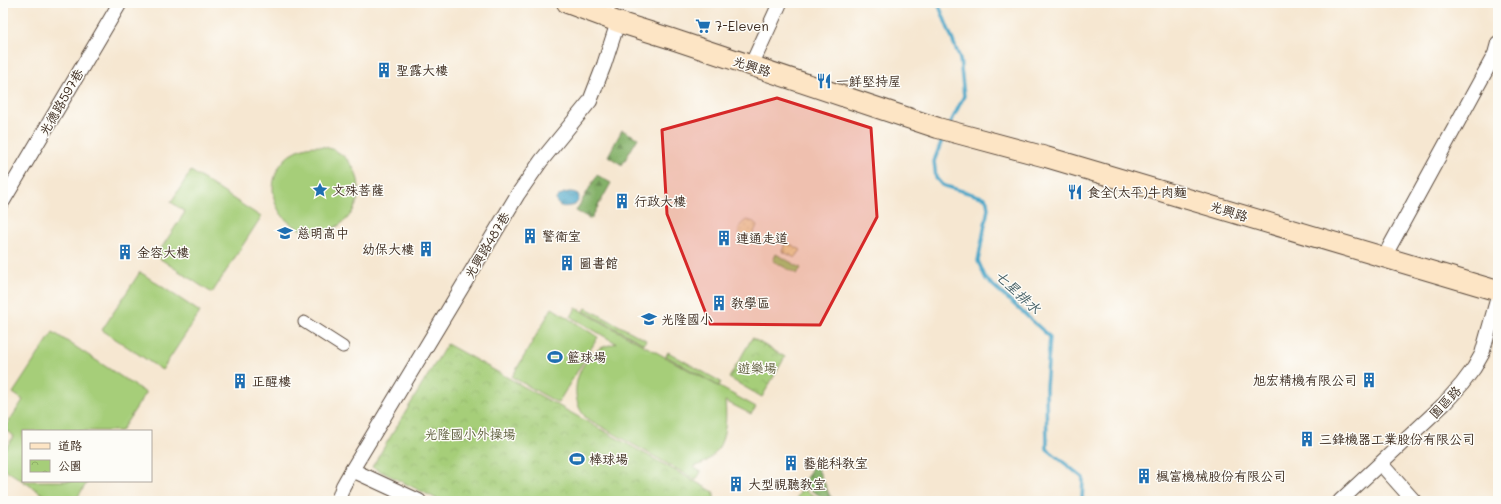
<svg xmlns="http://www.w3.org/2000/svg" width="1501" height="504" viewBox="0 0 1501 504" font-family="Mali,'LXGW WenKai TC',sans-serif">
  <defs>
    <pattern id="forest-firs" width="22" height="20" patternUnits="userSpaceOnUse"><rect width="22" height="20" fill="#84b169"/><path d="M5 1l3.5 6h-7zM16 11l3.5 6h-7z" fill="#6d9056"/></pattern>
    <pattern id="sand-dots" width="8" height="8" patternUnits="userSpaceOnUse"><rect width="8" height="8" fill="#eeda9e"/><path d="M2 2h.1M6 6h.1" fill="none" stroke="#cdbb88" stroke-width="1.8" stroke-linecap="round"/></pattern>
    <pattern id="park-crowns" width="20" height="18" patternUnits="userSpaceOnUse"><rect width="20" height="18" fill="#a6ce79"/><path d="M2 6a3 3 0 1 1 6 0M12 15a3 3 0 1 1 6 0" fill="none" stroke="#90b168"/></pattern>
    <pattern id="water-waves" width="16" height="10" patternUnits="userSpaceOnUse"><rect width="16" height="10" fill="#4aa6c8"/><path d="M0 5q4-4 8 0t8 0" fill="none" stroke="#3f87a2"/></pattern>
  </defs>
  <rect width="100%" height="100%" fill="#fdfcf7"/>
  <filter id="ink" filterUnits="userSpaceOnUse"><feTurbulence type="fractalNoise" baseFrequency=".025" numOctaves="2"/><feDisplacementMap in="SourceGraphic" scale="8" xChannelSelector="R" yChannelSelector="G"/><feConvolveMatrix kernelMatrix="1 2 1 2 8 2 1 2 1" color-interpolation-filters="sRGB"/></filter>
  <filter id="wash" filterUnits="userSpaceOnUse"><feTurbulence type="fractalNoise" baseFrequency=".012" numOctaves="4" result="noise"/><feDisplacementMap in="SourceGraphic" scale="16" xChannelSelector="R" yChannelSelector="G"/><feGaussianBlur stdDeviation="0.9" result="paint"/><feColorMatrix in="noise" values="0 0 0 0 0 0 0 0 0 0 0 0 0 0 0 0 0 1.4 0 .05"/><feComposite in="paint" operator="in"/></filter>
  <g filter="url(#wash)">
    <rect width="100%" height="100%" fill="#f6e7d1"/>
    <g fill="#a6ce79" stroke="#707c4c">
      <circle cx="316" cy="189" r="43"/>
      <path d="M 191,171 L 261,217 L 212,293 L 156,256 L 185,212 L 171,202 Z"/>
      <path d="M 776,254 L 801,268 L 797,274 L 773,261 Z"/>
      <path d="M 140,272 L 200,312 L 162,370 L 102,330 Z"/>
      <path d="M 552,308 L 598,337 L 558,403 L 512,377 Z"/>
      <path d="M 576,308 L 756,407 L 751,414 L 725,401 C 727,422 726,446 708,460 C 703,464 698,465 693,467 L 701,472 L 696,480 L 586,418 C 583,414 579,409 578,404 C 571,384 582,358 601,348 C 605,346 611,345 616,343 L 571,317 Z"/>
      <path d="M 586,308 L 646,340 L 644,344 L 584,311 Z"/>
      <path d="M 53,332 L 146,393 L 121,431 L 23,431 L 23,481 L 88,481 L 75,501 L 53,501 L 3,468 L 3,452 L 14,436 L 4,429 L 23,400 L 13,393 Z"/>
      <path d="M 668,352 L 721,382 L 719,386 L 666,356 Z"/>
      <path d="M 802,489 L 824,501 L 795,501 Z"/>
    </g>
    <g fill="url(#forest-firs)" stroke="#606e44">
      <path d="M 622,130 L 638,138 L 622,165 L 608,156 Z"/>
      <path d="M 597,175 L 611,183 L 591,219 L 576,211 Z"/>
      <path d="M 813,466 L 817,467 L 830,496 L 836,501 L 829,501 L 802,485 Z"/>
    </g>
    <g fill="url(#sand-dots)" stroke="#94825e">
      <path d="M 747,220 L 754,222 L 757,226 L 749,241 L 742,238 L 739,233 C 738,227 741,223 747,220 Z"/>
      <path d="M 786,242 L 801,250 L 795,258 L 782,251 Z"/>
    </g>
    <g fill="url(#park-crowns)" stroke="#707c4c">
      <path d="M 752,338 L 785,357 L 762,397 L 729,378 Z"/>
      <path d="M 447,344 L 714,492 L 714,501 L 441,501 L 372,467 Z"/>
    </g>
    <path fill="url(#water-waves)" stroke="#426873" d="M 571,192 L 577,193 C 581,198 578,201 575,205 C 567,207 557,209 556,199 C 560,194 565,192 571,192 Z"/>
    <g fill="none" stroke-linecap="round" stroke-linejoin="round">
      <g stroke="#4aa6c8" stroke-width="3.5">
        <path d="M 938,3 L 960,59 L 964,96 L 950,124"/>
        <path d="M 944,135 L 934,161 L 936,178 L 942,185 L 985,198 L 987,201 L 988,209 L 978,261 L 986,279 L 1050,337 L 1046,387 L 1047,449 L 1083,478 L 1082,501"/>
      </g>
    </g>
  </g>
  <g filter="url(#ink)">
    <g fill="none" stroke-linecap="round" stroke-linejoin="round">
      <g stroke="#574639" stroke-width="13">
        <path id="pedestrian" d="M 304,322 L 343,347"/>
      </g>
      <g stroke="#574639" stroke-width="16">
        <g id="minor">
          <path d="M 604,17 L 609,3"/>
          <path d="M 751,66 L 780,3"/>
          <path d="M 3,201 L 120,3"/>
          <path d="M 1384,257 L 1495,54 L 1498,43"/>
          <path d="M 1381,464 L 1414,501"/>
          <path d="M 352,470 L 419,501"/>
          <path d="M 338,501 L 343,486 L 352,470 L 518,194 L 541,161 L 590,101 L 604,65 L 618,22"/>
          <path d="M 1340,501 L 1444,404 L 1462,384 L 1474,368 L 1482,354 L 1498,297"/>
        </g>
      </g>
      <g stroke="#574639" stroke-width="22">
        <path id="secondary" d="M 567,3 L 618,22 L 672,39 L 938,128 L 1046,157 L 1498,291"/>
      </g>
      <use href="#pedestrian" stroke="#fff" stroke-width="11"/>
      <use href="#minor" stroke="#fff" stroke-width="14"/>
      <use href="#secondary" stroke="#fde5c5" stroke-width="20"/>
    </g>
  </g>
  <path fill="#d62828" fill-opacity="0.2" stroke="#d62828" stroke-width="3" stroke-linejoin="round" d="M 777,98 L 871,128 L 877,217 L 820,325 L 710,324 L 667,214 L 662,130 Z"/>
  <defs>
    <g id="supermarket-bare" transform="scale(1.2)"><path d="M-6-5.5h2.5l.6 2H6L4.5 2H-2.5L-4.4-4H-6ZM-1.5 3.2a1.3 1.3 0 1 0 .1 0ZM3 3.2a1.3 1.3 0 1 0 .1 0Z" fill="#1f6fb2" stroke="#fdfcf7" stroke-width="2.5" paint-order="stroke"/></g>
    <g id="building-bare" transform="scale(1.2)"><path d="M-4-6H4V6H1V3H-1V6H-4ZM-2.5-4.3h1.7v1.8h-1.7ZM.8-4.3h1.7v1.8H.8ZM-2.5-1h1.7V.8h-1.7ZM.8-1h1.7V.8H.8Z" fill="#1f6fb2" stroke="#fdfcf7" stroke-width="2.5" paint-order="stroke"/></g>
    <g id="restaurant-bare" transform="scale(1.2)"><path d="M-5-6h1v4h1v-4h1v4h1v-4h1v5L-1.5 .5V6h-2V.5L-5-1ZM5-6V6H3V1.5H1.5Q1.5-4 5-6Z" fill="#1f6fb2" stroke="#fdfcf7" stroke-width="2.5" paint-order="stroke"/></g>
    <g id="sight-bare" transform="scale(1.2)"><path d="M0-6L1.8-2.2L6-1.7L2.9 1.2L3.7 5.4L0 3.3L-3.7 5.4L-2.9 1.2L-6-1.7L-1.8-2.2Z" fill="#1f6fb2" stroke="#fdfcf7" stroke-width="2.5" paint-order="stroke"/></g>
    <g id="school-bare" transform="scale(1.2)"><path d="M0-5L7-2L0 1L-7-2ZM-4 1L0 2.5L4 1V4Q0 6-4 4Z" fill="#1f6fb2" stroke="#fdfcf7" stroke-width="2.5" paint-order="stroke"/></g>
    <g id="stadium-bare" transform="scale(1.2)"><path d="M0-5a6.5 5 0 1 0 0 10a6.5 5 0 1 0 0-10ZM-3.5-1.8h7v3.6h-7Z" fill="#1f6fb2" stroke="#fdfcf7" stroke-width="2.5" paint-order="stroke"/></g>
  </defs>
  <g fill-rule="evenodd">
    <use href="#supermarket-bare" x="703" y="26"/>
    <use href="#building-bare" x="384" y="70"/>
    <use href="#restaurant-bare" x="824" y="81"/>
    <use href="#sight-bare" x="320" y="190"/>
    <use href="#restaurant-bare" x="1075" y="192"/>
    <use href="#building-bare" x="622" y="201"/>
    <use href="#school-bare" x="285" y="233"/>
    <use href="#building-bare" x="530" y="236"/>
    <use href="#building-bare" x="724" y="238"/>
    <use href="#building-bare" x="426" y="249"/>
    <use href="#building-bare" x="125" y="252"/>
    <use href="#building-bare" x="567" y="263"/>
    <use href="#building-bare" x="719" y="303"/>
    <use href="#school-bare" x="649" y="319"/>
    <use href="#stadium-bare" x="555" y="357"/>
    <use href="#building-bare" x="1369" y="380"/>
    <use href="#building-bare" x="240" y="381"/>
    <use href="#building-bare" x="1307" y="439"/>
    <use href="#stadium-bare" x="577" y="459"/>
    <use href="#building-bare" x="791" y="463"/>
    <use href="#building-bare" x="1144" y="476"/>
    <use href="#building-bare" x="736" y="484"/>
  </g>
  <g text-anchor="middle" stroke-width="3" stroke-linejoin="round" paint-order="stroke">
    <g font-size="13" fill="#3b2a1e" stroke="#fdfcf7" text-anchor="start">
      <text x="715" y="31">7-Eleven</text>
      <text x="396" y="75">聖露大樓</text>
      <text x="836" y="86">一鮮堅持屋</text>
      <text x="332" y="195">文殊菩薩</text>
      <text x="1087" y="197">食全(太平)牛肉麵</text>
      <text x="634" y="206">行政大樓</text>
      <text x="297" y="238">慈明高中</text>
      <text x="542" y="241">警衛室</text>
      <text x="736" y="243">連通走道</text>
      <text x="414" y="254" text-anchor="end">幼保大樓</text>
      <text x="137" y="257">金容大樓</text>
      <text x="579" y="268">圖書館</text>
      <text x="731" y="308">教學區</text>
      <text x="661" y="324">光隆國小</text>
      <text x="567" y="362">籃球場</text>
      <text x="1357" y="385" text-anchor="end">旭宏精機有限公司</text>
      <text x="252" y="386">正醒樓</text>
      <text x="1319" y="444">三鋒機器工業股份有限公司</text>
      <text x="589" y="464">棒球場</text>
      <text x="803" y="468">藝能科教室</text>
      <text x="1156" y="481">楓富機械股份有限公司</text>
      <text x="748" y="489">大型視聽教室</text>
    </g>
    <g font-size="13" fill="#3b2a1e" stroke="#fdfcf7">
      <text transform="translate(752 66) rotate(18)" y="5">光興路</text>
      <text transform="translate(61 102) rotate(-60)" y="5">光德路597巷</text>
      <text transform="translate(1229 211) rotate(17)" y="5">光興路</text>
      <text transform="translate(487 245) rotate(-59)" y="5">光興路487巷</text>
      <text transform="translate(1445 402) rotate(-46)" y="5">園區路</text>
    </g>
    <g font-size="13" fill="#5b5b39" stroke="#fdfcf7">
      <text x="757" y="373">遊樂場</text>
      <text x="470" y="439">光隆國小外操場</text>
    </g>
    <g font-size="14" font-style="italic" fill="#415c62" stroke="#fdfcf7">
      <text transform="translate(1018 292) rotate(43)" y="5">七星排水</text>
    </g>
  </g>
  <rect width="1501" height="504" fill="none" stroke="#fdfcf7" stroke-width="16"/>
  <rect x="22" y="430" width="130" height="52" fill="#fdfcf7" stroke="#afa8a0"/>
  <rect x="30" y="443" width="20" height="6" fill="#fde5c5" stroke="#afa8a0"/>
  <text x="58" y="450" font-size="12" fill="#3b2a1e">道路</text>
  <rect x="30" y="460" width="20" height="12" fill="url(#park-crowns)" stroke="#afa8a0"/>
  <text x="58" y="470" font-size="12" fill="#3b2a1e">公園</text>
</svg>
